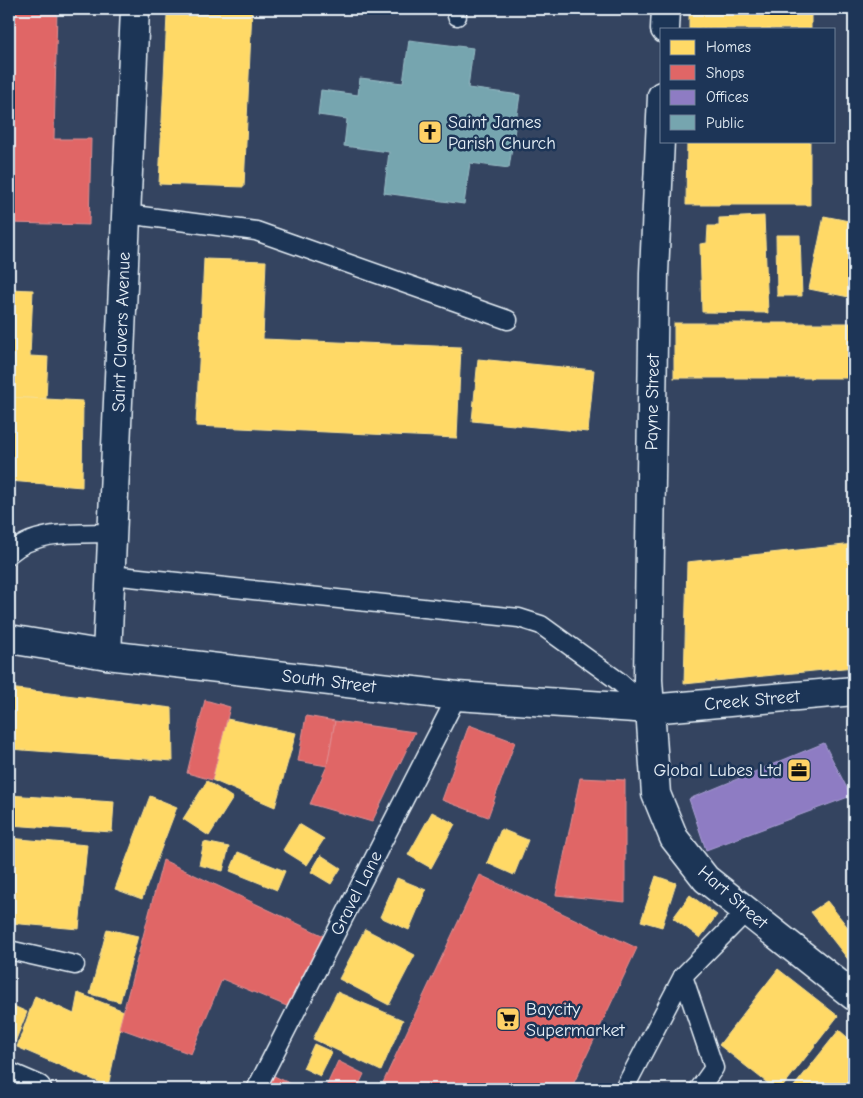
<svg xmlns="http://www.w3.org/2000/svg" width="863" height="1098" viewBox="0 0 863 1098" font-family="'Comic Neue',sans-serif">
  <rect width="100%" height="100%" fill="#344460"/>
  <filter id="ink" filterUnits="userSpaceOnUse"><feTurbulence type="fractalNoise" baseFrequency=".02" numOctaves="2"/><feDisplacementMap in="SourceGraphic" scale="10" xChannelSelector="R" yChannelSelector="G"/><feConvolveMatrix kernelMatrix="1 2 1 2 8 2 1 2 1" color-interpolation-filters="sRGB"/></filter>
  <g filter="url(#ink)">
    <g fill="#ffd966" stroke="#f8e092">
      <path d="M 195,9 L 252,9 L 244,187 L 159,184 L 167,15 L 195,16 Z"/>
      <path d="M 753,9 L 811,9 L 811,29 L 689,29 L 689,11 Z"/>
      <path d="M 687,141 L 810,141 L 810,205 L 686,205 Z"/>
      <path d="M 764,216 L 768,313 L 702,312 L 700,244 L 707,243 L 708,226 L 719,226 L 719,218 Z"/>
      <path d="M 824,216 L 854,222 L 854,298 L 809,289 Z"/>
      <path d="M 776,235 L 800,235 L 802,296 L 777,296 Z"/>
      <path d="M 204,259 L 266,261 L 263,339 L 461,347 L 457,438 L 196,426 Z"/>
      <path d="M 9,289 L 33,290 L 30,356 L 48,357 L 46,399 L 9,397 Z"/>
      <rect x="674" y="323" width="180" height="55"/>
      <path d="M 478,359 L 594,370 L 588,432 L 472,421 Z"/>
      <path d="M 9,397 L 83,401 L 82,487 L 9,481 Z"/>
      <path d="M 854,544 L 854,667 L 684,684 L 687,562 Z"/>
      <path d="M 9,688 L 172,708 L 173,761 L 9,749 Z"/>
      <path d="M 227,719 L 296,733 L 275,807 L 212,780 Z"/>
      <path d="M 207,781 L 233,798 L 209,836 L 183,819 Z"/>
      <path d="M 9,795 L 114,802 L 112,832 L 9,825 Z"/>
      <path d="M 150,796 L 177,807 L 142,899 L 115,889 Z"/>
      <path d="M 432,812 L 455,824 L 431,868 L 408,855 Z"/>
      <path d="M 299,824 L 324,839 L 307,865 L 283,850 Z"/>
      <path d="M 501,829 L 528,840 L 514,875 L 487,863 Z"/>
      <path d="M 9,838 L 87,845 L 79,929 L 9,923 Z"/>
      <path d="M 204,842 L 229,847 L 223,871 L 199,865 Z"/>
      <path d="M 238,852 L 285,871 L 277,890 L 230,871 Z"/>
      <path d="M 321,855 L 341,868 L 331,884 L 311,872 Z"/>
      <path d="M 656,876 L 676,883 L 662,927 L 641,921 Z"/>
      <path d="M 397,878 L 426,890 L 409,930 L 380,917 Z"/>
      <path d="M 690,895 L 717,915 L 700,938 L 673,918 Z"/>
      <path d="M 827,901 L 854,935 L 854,967 L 811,912 Z"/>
      <path d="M 107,929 L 138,936 L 120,1002 L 90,994 Z"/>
      <path d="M 365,929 L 415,955 L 389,1005 L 339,979 Z"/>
      <path d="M 778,969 L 838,1016 L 781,1089 L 775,1089 L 719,1045 Z"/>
      <path d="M 337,992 L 403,1020 L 381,1071 L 313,1039 Z"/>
      <path d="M 78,993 L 124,1011 L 108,1086 L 17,1047 L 35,996 L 74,1014 Z"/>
      <path d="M 9,1004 L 27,1012 L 15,1042 L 9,1039 Z"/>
      <path d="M 839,1030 L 854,1043 L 854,1089 L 792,1089 Z"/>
      <path d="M 314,1044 L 332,1052 L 320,1076 L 303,1068 Z"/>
    </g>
    <g fill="#e06666" stroke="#e29092">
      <path d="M 9,9 L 57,9 L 54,139 L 91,139 L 89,225 L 9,223 Z"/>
      <path d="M 205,700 L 230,707 L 212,780 L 187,773 Z"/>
      <path d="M 306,716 L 335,721 L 327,766 L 298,761 Z"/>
      <path d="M 335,721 L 415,732 L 372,822 L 310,804 L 327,766 Z"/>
      <path d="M 469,725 L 515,742 L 488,817 L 442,800 Z"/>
      <path d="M 580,778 L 625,780 L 625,902 L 556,895 Z"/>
      <path d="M 163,860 L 324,936 L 289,1007 L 222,979 L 191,1054 L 119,1028 Z"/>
      <path d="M 480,875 L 637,948 L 571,1089 L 380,1089 Z"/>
      <path d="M 338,1061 L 364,1074 L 357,1089 L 325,1089 Z"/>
      <path d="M 272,1075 L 302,1089 L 266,1089 Z"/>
    </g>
    <path fill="#8e7cc3" stroke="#a99fd3" d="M 824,743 L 851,796 L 706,850 L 689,799 Z"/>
    <path fill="#76a5af" stroke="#98bcc5" d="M 409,40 L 473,48 L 468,88 L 520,95 L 509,168 L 470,163 L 464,204 L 384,193 L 389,152 L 344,146 L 347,119 L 318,115 L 321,90 L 358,95 L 360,78 L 403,83 Z"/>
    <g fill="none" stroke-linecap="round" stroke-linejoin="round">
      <g stroke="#e8f1f8" stroke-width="21">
        <g id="service">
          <path d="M 456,9 L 457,16"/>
          <path d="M 126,214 L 256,231 L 508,320"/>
          <path d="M 9,554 C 37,529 77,534 113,533"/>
          <path d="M 111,575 L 519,618 L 541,625 L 617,680 L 650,709"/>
          <path d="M 9,950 L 75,965"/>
          <path d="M 683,976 L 747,911"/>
          <path d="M 256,1089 L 457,696"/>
          <path d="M 624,1089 L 683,976 L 714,1068 L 699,1089"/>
        </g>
      </g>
      <g stroke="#e8f1f8" stroke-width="31">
        <g id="minor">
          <path d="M 665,29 L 666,9"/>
          <path d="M 662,96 L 654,273 L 648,680 L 656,794 L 674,838 L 706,879 L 854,996"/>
          <path d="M 107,655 L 135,9"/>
        </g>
      </g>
      <g stroke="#e8f1f8" stroke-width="31">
        <g id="secondary">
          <path d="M 9,639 L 107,655 L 457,696 L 650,709 L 854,691"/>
          <path d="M 9,1077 L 37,1089"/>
        </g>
      </g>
      <use href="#service" stroke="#1d3557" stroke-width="18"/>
      <use href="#minor" stroke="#1d3557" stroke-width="28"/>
      <use href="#secondary" stroke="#1d3557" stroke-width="28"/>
    </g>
  </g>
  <defs>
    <g id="church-square" transform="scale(1.25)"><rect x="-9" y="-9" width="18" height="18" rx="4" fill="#ffd166" stroke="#1d3557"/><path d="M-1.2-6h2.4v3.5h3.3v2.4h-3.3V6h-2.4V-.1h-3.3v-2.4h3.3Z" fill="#111"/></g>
    <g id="office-square" transform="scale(1.25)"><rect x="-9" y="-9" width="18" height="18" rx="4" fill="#ffd166" stroke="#1d3557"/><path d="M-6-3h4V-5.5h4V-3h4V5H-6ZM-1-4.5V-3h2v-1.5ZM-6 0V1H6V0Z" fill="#111"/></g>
    <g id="supermarket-square" transform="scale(1.25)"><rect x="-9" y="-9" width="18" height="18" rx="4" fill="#ffd166" stroke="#1d3557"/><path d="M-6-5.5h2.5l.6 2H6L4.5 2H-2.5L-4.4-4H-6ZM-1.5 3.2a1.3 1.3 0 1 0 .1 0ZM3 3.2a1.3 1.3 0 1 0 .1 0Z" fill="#111"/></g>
  </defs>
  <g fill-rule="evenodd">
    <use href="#church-square" x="430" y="132"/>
    <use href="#office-square" x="799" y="770"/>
    <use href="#supermarket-square" x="508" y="1019"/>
  </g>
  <g text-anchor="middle" stroke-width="5" stroke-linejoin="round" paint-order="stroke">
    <g font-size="18" fill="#e8f1f8" stroke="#1d3557" text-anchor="start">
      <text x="448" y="128">Saint James<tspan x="448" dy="21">Parish Church</tspan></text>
      <text x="782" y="776" text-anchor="end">Global Lubes Ltd</text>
      <text x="526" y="1015">Baycity<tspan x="526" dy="21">Supermarket</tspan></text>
    </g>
    <g font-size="18" fill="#e8f1f8" stroke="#1d3557">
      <text transform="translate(121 332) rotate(-88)" y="6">Saint Clavers Avenue</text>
      <text transform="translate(652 402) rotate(-89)" y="6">Payne Street</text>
      <text transform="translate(329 681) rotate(7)" y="6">South Street</text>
      <text transform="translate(752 700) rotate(-5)" y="6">Creek Street</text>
      <text transform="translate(356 893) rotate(-63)" y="6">Gravel Lane</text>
      <text transform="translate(733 897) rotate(41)" y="6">Hart Street</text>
    </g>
  </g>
  <rect width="863" height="1098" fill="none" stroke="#1d3557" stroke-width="30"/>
  <rect x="15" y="15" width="833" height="1068" fill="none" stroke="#e8f1f8" stroke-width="2" filter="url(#ink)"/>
  <rect x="660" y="28" width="175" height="115" fill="#1d3557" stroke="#6e8097"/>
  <rect x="670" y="40" width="25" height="15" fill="#ffd966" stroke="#6e8097"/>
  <text x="706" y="52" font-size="15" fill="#e8f1f8">Homes</text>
  <rect x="670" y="65" width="25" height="15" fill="#e06666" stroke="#6e8097"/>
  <text x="706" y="78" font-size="15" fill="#e8f1f8">Shops</text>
  <rect x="670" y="90" width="25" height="15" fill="#8e7cc3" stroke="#6e8097"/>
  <text x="706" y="102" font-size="15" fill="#e8f1f8">Offices</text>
  <rect x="670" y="115" width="25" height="15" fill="#76a5af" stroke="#6e8097"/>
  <text x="706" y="128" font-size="15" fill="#e8f1f8">Public</text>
</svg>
